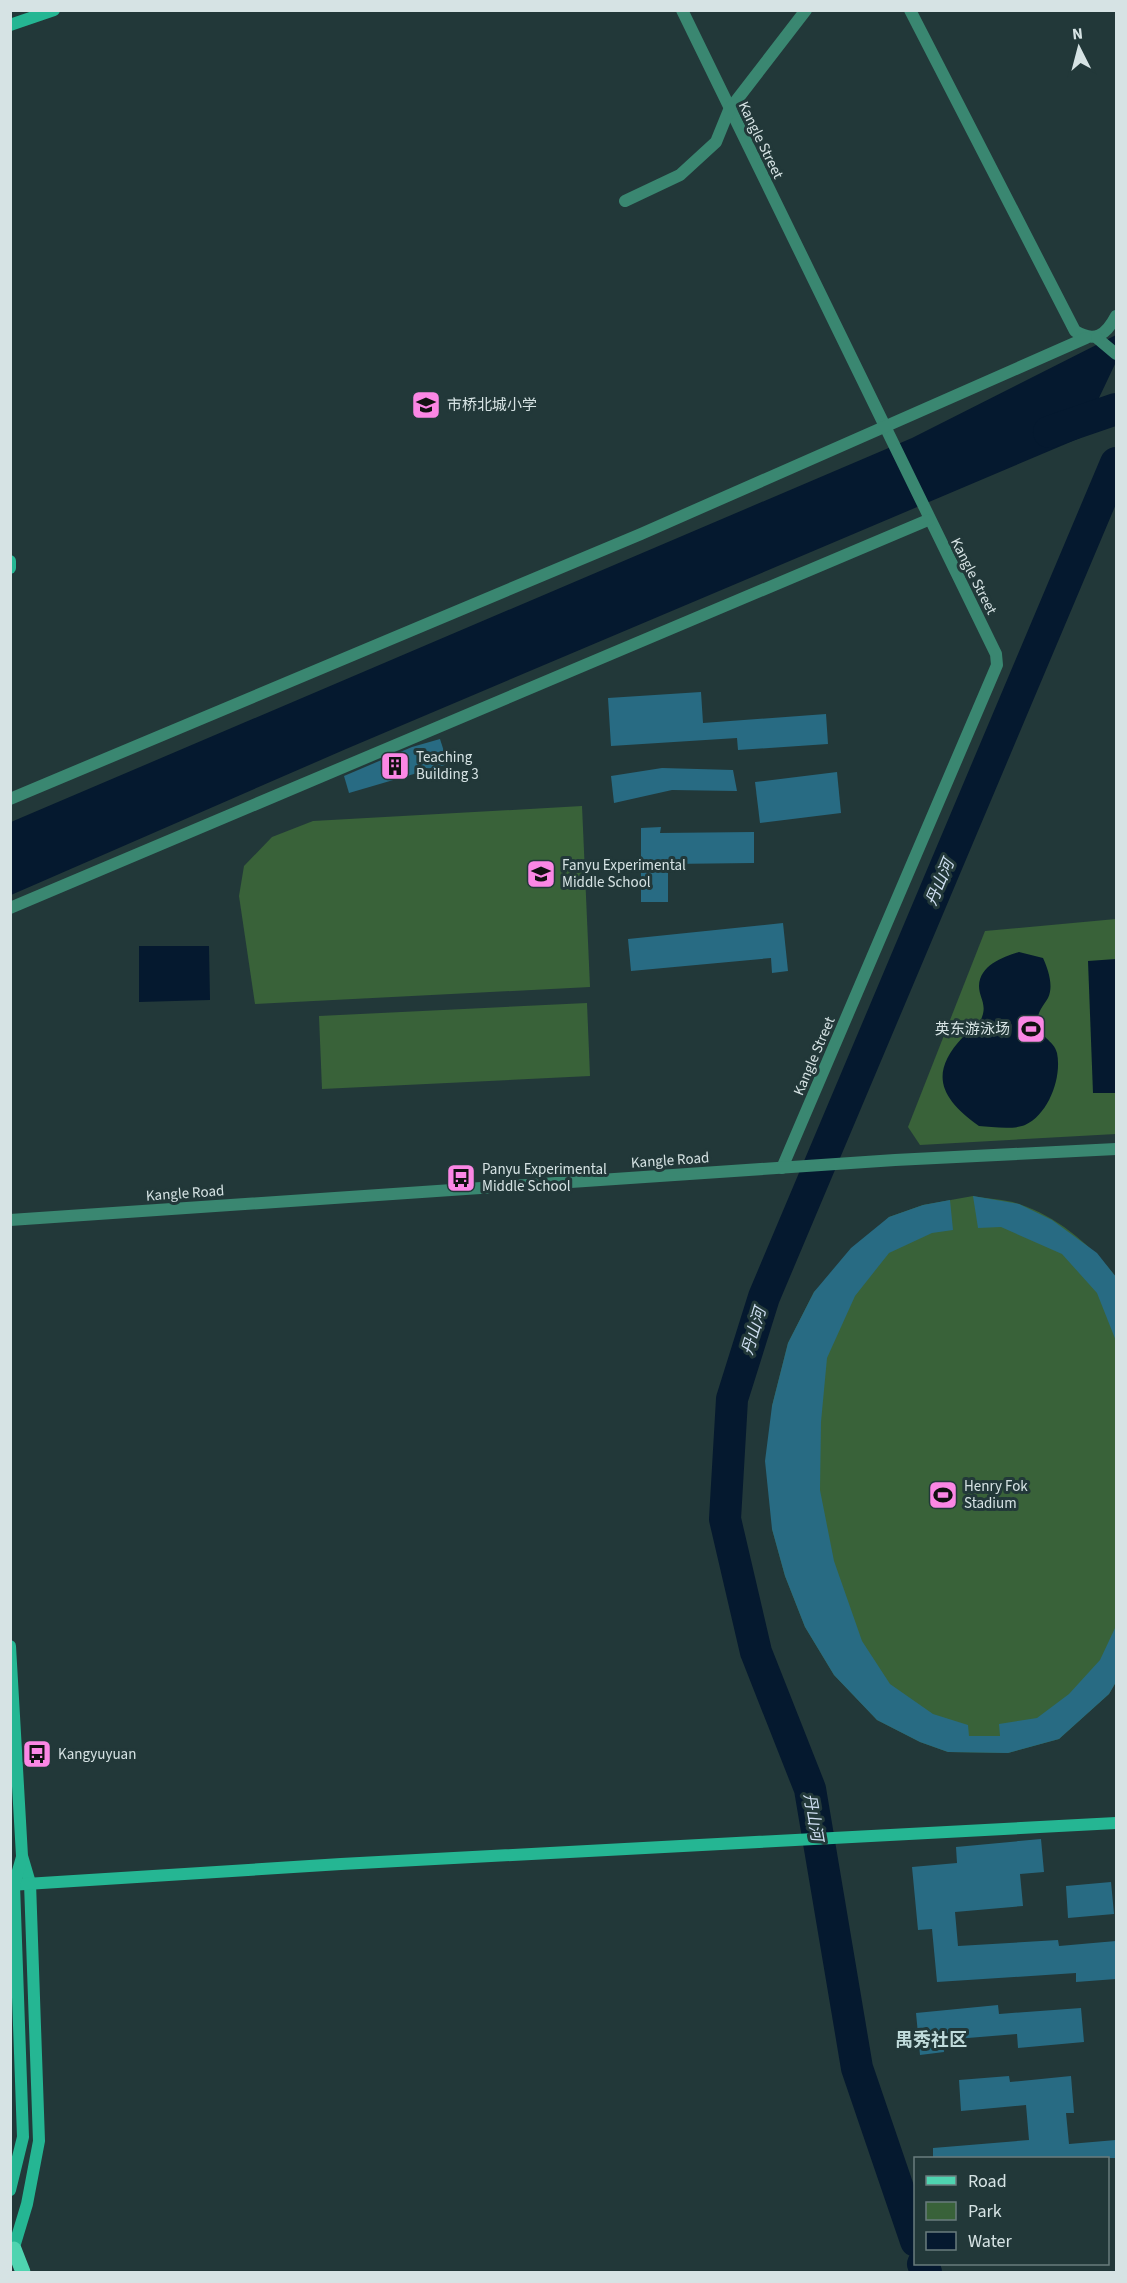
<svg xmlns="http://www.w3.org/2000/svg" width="1127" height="2283" viewBox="0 0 1127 2283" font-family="'Source Sans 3','Noto Sans SC',sans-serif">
  <rect width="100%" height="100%" fill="#223839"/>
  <g fill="#396239">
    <path d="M 582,806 L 590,987 L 255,1004 L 239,896 L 244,866 L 272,837 L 313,821 Z"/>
    <path d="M 1116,919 L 1116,1134 L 920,1145 L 908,1127 L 985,931 Z"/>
    <path d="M 587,1003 L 590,1076 L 322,1089 L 319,1016 Z"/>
    <path d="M 973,1196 C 988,1199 1005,1199 1019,1204 C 1058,1217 1092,1246 1116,1277 L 1116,1682 L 1109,1694 L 1059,1739 L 1008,1753 L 948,1752 L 920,1742 L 877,1720 L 834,1675 L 805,1627 L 785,1576 L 772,1529 L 772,1406 L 788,1343 L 814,1292 L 889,1217 L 923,1205 Z"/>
  </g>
  <g fill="#05192f">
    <path d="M 1116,335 L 1116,362 L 1080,438 L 346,749 L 11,895 L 11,822 L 912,438 Z"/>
    <path d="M 139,946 L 209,946 L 210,1000 L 139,1002 Z"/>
    <path d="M 1019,952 L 1043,958 C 1048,969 1054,986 1048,998 C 1044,1005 1038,1011 1038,1018 C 1037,1038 1054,1039 1057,1053 C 1062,1077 1049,1114 1025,1125 C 1013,1130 992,1127 979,1126 C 941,1099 928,1074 963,1037 C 969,1031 980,1025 982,1017 C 987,1004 979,997 979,986 C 980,965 1003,957 1019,952 Z"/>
    <path d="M 1116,959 L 1116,1093 L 1093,1093 L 1088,961 Z"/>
  </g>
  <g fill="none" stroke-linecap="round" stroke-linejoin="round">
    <g stroke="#05192f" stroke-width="32">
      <path d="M 1049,432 L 1116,409"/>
      <path d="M 916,2241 L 857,2068 L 810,1789 L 756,1652 L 725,1519 L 732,1399 L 764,1297 L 1116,463"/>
      <path d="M 923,2264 L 926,2272"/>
    </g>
  </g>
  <g fill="#286b83">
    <path d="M 701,692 L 703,723 L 826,714 L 828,744 L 738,750 L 737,738 L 611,746 L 608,698 Z"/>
    <path d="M 440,739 L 448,764 L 349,793 L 344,776 L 412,747 Z"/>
    <path d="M 662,768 L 733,770 L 737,791 L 672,790 L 614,803 L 611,776 Z"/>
    <path d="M 837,772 L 841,813 L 760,823 L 755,782 Z"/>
    <path d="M 661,827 L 660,833 L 754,832 L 754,863 L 668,864 L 668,902 L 641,902 L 641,828 Z"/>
    <path d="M 783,923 L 788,971 L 772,973 L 771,958 L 631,971 L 628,939 Z"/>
    <path d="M 973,1196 L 1019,1204 L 1052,1220 L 1097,1253 L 1116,1277 L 1116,1341 L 1097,1293 L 1062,1254 L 1001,1227 L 978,1228 Z"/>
    <path d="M 950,1200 L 953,1230 L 932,1233 L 889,1253 L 855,1296 L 827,1358 L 821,1422 L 820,1490 L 834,1561 L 862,1641 L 890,1684 L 933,1714 L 968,1725 L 969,1736 L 1000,1736 L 999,1724 L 1037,1718 L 1069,1694 L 1100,1660 L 1116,1626 L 1116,1682 L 1109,1694 L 1059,1739 L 1008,1753 L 948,1752 L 920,1742 L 877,1720 L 834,1675 L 805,1627 L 785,1576 L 772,1529 L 765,1461 L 772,1406 L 788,1343 L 814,1292 L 851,1248 L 889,1217 L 923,1205 Z"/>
    <path d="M 1041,1839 L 1044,1872 L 1020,1874 L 1023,1906 L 955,1912 L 958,1946 L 1058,1940 L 1059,1946 L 1116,1941 L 1116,1979 L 1076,1982 L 1076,1973 L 937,1982 L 932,1929 L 918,1930 L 912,1867 L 957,1863 L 956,1847 Z"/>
    <path d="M 1111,1882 L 1114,1914 L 1068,1918 L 1066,1886 Z"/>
    <path d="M 998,2005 L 999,2014 L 1081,2008 L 1084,2042 L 1018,2048 L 1017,2034 L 943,2040 L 944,2052 L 920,2055 L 916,2013 Z"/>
    <path d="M 1009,2076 L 1010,2082 L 1071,2076 L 1074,2113 L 1066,2113 L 1069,2144 L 1116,2140 L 1116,2158 L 933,2158 L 933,2148 L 1029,2140 L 1026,2105 L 961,2111 L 959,2080 Z"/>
  </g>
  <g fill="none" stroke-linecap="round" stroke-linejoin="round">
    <g stroke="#3a8771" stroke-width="12">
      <path d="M 682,10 L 996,654 L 997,665 L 782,1168"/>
      <path d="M 910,10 L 1075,331 C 1095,343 1106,335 1116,316"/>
      <path d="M 625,201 L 680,175 L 716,142 L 729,110 L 806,10"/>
      <path d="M 1097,338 L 1116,354"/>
      <path d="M 10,799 L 641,534 L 1086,338"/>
      <path d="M 10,908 L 928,520"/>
      <path d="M 10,1220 L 895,1160 L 1116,1149"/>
    </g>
    <g stroke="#25b693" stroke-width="12">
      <path d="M 10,25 L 54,10"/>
      <path d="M 10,561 L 10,568"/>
      <path d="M 10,1646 L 22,1856 L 30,1883 L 39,2141 L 27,2204 L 11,2257"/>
      <path d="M 10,1885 L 341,1864 L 1116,1823"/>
      <path d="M 10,2190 L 23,2137 L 14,1885 L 22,1857"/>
    </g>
    <path stroke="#4fd4b0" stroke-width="15" d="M 14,2249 L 23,2272"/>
  </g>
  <defs>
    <g id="school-square" transform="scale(1.5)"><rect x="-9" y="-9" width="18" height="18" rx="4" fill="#fb87e5" stroke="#223839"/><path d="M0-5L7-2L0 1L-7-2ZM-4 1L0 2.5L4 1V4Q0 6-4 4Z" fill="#111"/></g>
    <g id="building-square" transform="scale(1.5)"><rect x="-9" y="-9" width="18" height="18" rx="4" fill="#fb87e5" stroke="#223839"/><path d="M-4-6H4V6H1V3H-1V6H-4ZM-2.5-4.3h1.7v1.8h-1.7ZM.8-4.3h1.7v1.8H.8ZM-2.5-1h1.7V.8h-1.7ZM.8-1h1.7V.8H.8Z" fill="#111"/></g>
    <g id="stadium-square" transform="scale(1.5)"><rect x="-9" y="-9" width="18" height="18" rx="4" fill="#fb87e5" stroke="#223839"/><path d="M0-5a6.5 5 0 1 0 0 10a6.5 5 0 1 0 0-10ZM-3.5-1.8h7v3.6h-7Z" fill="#111"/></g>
    <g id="bus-square" transform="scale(1.5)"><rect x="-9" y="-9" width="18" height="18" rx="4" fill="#fb87e5" stroke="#223839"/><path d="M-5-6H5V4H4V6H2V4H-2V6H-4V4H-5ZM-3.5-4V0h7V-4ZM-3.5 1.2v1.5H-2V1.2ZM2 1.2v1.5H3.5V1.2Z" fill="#111"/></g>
  </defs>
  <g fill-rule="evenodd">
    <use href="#school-square" x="426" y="405"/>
    <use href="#building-square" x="395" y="766"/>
    <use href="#school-square" x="541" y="874"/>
    <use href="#stadium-square" x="1031" y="1029"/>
    <use href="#bus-square" x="461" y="1178"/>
    <use href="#stadium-square" x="943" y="1495"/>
    <use href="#bus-square" x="37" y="1754"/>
  </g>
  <g text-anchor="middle" stroke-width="6" stroke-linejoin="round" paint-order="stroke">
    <g font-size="15" fill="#d6e3e4" stroke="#223839">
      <text transform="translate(761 140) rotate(64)" y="5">Kangle Street</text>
      <text transform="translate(974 576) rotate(63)" y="5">Kangle Street</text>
      <text transform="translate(814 1056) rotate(-67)" y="5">Kangle Street</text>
      <text transform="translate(670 1160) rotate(-4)" y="5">Kangle Road</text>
      <text transform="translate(185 1193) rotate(-4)" y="5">Kangle Road</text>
    </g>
    <g font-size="15" fill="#d6e3e4" stroke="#223839" text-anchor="start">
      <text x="447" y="410">市桥北城小学</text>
      <text x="416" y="762">Teaching<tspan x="416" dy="17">Building 3</tspan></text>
      <text x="562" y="870">Fanyu Experimental<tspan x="562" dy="17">Middle School</tspan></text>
      <text x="1010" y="1034" text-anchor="end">英东游泳场</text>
      <text x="482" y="1174">Panyu Experimental<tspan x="482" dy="17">Middle School</tspan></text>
      <text x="964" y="1491">Henry Fok<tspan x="964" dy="17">Stadium</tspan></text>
      <text x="58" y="1759">Kangyuyuan</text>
    </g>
    <g font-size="16" font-style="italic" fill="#d0e0f3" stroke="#223839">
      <text transform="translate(939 882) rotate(-67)" y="6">丹山河</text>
      <text transform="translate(753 1331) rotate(-73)" y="6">丹山河</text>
      <text transform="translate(814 1817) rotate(80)" y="6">丹山河</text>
    </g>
    <g font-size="18" font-weight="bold" fill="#c0dbdb" stroke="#223839">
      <text x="931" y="2046">禺秀社区</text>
    </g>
  </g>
  <rect width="1127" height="2283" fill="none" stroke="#d6e3e4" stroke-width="24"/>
  <rect x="914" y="2157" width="195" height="108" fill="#223839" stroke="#6a7c7d" stroke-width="1.5"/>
  <rect x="926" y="2176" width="30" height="9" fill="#4fd4b0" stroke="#6a7c7d" stroke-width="1.5"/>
  <text x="968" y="2187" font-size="18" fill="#d6e3e4">Road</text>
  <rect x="926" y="2202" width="30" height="18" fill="#396239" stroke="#6a7c7d" stroke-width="1.5"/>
  <text x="968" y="2217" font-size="18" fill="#d6e3e4">Park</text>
  <rect x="926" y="2232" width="30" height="18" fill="#05192f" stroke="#6a7c7d" stroke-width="1.5"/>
  <text x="968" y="2247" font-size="18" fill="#d6e3e4">Water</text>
  <g transform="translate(1079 48) rotate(354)" stroke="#223839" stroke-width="4.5" paint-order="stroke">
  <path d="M0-4.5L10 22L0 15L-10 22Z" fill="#d6e3e4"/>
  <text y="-9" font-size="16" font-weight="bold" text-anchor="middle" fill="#d6e3e4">N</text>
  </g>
</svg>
